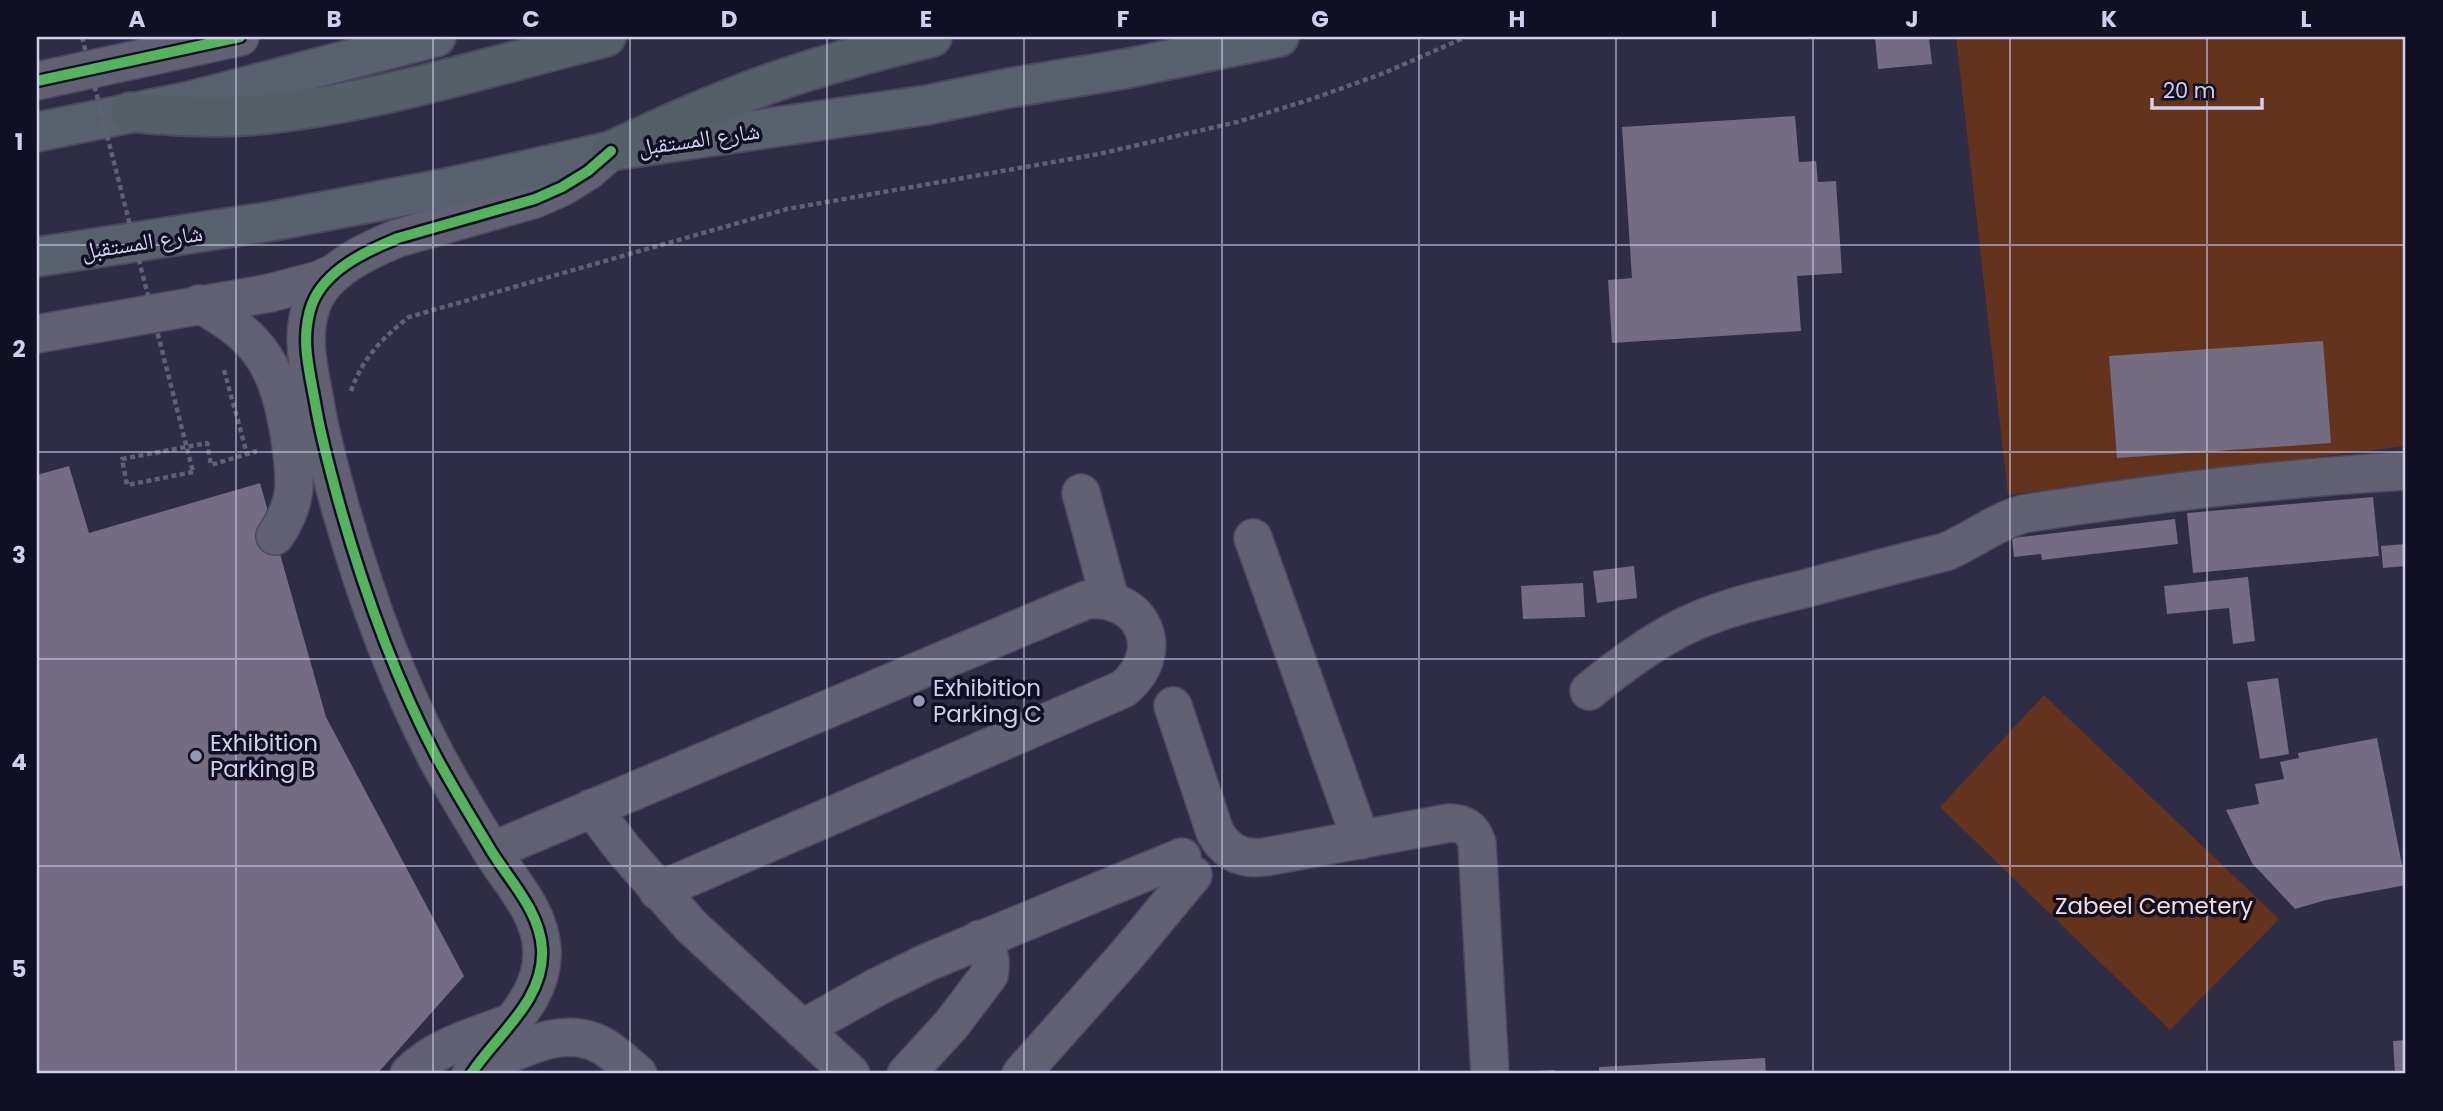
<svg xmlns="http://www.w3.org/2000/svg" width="2443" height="1111" viewBox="0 0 2443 1111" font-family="Poppins,'Noto Naskh Arabic',sans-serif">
  <rect width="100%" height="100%" fill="#2f2c46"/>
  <g fill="#63331e">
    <path d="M 1956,37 L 2406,37 L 2406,446 L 2008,495 Z"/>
    <path d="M 2044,695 L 2279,919 L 2170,1030 L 1940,807 Z"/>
  </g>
  <g fill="#736c82">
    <path d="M 1875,37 L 1929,37 L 1932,64 L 1878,69 Z"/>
    <path d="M 1795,116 L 1799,162 L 1816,161 L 1818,182 L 1836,181 L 1842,273 L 1797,276 L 1801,331 L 1612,343 L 1608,280 L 1632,278 L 1622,127 Z"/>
    <path d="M 2323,341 L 2331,443 L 2117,458 L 2109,356 Z"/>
    <path d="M 69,466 L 89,533 L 260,483 L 326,717 L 464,976 L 377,1074 L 37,1074 L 37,475 Z"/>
    <path d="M 2373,497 L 2379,556 L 2193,573 L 2187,513 Z"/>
    <path d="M 2175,519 L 2178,544 L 2042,560 L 2041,554 L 2014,557 L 2012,538 Z"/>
    <path d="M 2406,544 L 2406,566 L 2383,568 L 2381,546 Z"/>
    <path d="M 1634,566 L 1637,598 L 1597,603 L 1593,571 Z"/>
    <path d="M 2248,577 L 2255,641 L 2233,644 L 2229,608 L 2167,614 L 2164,586 Z"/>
    <path d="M 1583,583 L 1585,617 L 1523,619 L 1521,586 Z"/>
    <path d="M 2278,678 L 2289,754 L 2260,759 L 2247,682 Z"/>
    <path d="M 2377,738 L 2406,885 L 2326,900 L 2295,909 L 2252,863 L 2226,810 L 2259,804 L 2255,784 L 2284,779 L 2280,762 L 2299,758 L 2298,753 Z"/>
    <path d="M 2406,1040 L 2406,1074 L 2395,1074 L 2393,1041 Z"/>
    <path d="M 1765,1058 L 1766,1074 L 1599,1074 L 1599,1067 Z"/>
    <path d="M 1555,1070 L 1556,1074 L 1516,1074 L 1516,1072 Z"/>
  </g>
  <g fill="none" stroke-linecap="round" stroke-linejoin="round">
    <g stroke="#4d4961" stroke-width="40">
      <g id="minor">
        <path d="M 37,81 L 240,37"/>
        <path d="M 199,304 C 263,337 279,370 290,439 C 296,479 299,501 275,536"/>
        <path d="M 37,334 L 270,293 L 319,280 L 334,273"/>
        <path d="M 1081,493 L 1110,600"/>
        <path d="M 1253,538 L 1361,840"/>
        <path d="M 1589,691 C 1617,668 1645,647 1677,630 C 1715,610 1758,600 1800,590 C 1848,577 1897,564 1945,552 C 1972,541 1995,522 2023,514 C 2150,494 2278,478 2406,471"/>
        <path d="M 1173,706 L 1215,832 C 1226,852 1242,860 1265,857 L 1449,823 C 1464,823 1472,828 1477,843 L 1490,1074"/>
        <path d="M 592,808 L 624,850 L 691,926 L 851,1074"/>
        <path d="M 492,851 L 1086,600 C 1143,594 1169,652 1123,689 L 658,891"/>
        <path d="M 802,1029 L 877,987 L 928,962 L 1182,857"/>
        <path d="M 478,1068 C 515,1053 559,1024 599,1044 C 613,1051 626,1064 638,1074"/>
        <path d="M 409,1074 C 436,1046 474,1037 510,1023"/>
        <path d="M 471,1074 C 496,1035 545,1001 542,949 C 540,912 511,882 492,852 C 473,820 453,788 436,756 C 395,678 365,594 341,510 C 331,474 321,439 315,402 C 309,369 300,337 312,304 C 325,270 366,251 398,238 L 535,199 L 562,187 L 588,171 L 611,151"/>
        <path d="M 906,1074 L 951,1025 L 989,975 C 992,960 989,951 980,939"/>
        <path d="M 1021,1074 L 1125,957 L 1193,875"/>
      </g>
    </g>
    <g stroke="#4d4961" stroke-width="42">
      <g id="major">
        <path d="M 37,132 L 190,101 L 436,37"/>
        <path d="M 37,257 L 273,221 L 442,189 L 611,151 L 927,105 L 1009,88 L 1124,69 L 1279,37"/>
      </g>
    </g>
    <g stroke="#4d4961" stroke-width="42">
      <g id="highway">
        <path d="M 130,112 C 173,116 215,119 258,115 C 376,103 491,66 606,37"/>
        <path d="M 611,151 C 668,124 726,98 786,78 C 834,62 883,49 932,37"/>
      </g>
    </g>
    <g stroke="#626173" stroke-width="4.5" stroke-dasharray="5 3.5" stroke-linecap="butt">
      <path d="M 224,370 L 247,454"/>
      <path d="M 351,391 C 362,359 383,337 409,317 L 787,209 L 1099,154 L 1237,122 L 1312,99 L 1384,73 L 1466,37"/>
      <path d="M 193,472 L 127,485 L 122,459 L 207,443 L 211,465 L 257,451"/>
    </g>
    <use href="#minor" stroke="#626174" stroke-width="37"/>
    <use href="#major" stroke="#5a616e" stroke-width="38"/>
    <use href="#highway" stroke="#545f68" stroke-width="38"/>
    <path stroke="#626173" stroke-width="4.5" stroke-dasharray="5 3.5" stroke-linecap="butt" d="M 82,37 L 193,472"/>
    <g stroke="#110f24" stroke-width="15">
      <g id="cycleway">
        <path d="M 37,81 L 240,37"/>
        <path d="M 471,1074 C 496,1035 545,1001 542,949 C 540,912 511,882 492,852 C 473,820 453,788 436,756 C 395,678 365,594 341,510 C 331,474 321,439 315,402 C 309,369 300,337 312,304 C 325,270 366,251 398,238 L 535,199 L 562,187 L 588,171 L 611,151"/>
      </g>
    </g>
    <use href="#cycleway" stroke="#56b35d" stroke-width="10"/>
  </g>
  <path fill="none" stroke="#d0d0ee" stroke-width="2" stroke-opacity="0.55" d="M 236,37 L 236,1074M 433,37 L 433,1074M 630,37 L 630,1074M 827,37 L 827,1074M 1024,37 L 1024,1074M 1222,37 L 1222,1074M 1419,37 L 1419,1074M 1616,37 L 1616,1074M 1813,37 L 1813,1074M 2010,37 L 2010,1074M 2207,37 L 2207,1074M 37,245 L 2406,245M 37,452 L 2406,452M 37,659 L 2406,659M 37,866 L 2406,866"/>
  <g fill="#9897b3" stroke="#110f24" stroke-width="2.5">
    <circle cx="919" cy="701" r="7"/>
    <circle cx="196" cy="756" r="7"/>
  </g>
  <g text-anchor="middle" stroke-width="7" stroke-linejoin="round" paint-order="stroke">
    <g font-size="23" fill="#d0d0ee" stroke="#110f24">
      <text transform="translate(699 139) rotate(-8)" y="8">شارع المستقبل</text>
      <text transform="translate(142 242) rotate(-9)" y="8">شارع المستقبل</text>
    </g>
    <g font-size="23" fill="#d0d0ee" stroke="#110f24" text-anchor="start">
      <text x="933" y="696">Exhibition<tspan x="933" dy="26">Parking C</tspan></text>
      <text x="210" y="751">Exhibition<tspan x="210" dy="26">Parking B</tspan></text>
    </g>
    <g font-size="23" fill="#f1ded6" stroke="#110f24">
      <text x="2154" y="914">Zabeel Cemetery</text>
    </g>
  </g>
  <rect width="2443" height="1111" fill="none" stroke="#110f24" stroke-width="77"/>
  <path d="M2152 98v10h110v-10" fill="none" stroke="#d0d0ee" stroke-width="3.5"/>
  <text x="2163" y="98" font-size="21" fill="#d0d0ee" stroke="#110f24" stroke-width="5" paint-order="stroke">20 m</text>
  <rect x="38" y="38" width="2366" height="1034" fill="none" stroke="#d0d0ee" stroke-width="2.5"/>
  <g font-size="23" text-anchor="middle" font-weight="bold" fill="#d0d0ee">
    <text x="137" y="27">A</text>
    <text x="334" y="27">B</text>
    <text x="531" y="27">C</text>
    <text x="729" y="27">D</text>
    <text x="926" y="27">E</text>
    <text x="1123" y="27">F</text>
    <text x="1320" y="27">G</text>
    <text x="1517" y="27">H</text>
    <text x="1714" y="27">I</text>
    <text x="1912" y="27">J</text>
    <text x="2109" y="27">K</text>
    <text x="2306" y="27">L</text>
    <text x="19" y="150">1</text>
    <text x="19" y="357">2</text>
    <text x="19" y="563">3</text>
    <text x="19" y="770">4</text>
    <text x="19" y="977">5</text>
  </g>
</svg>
